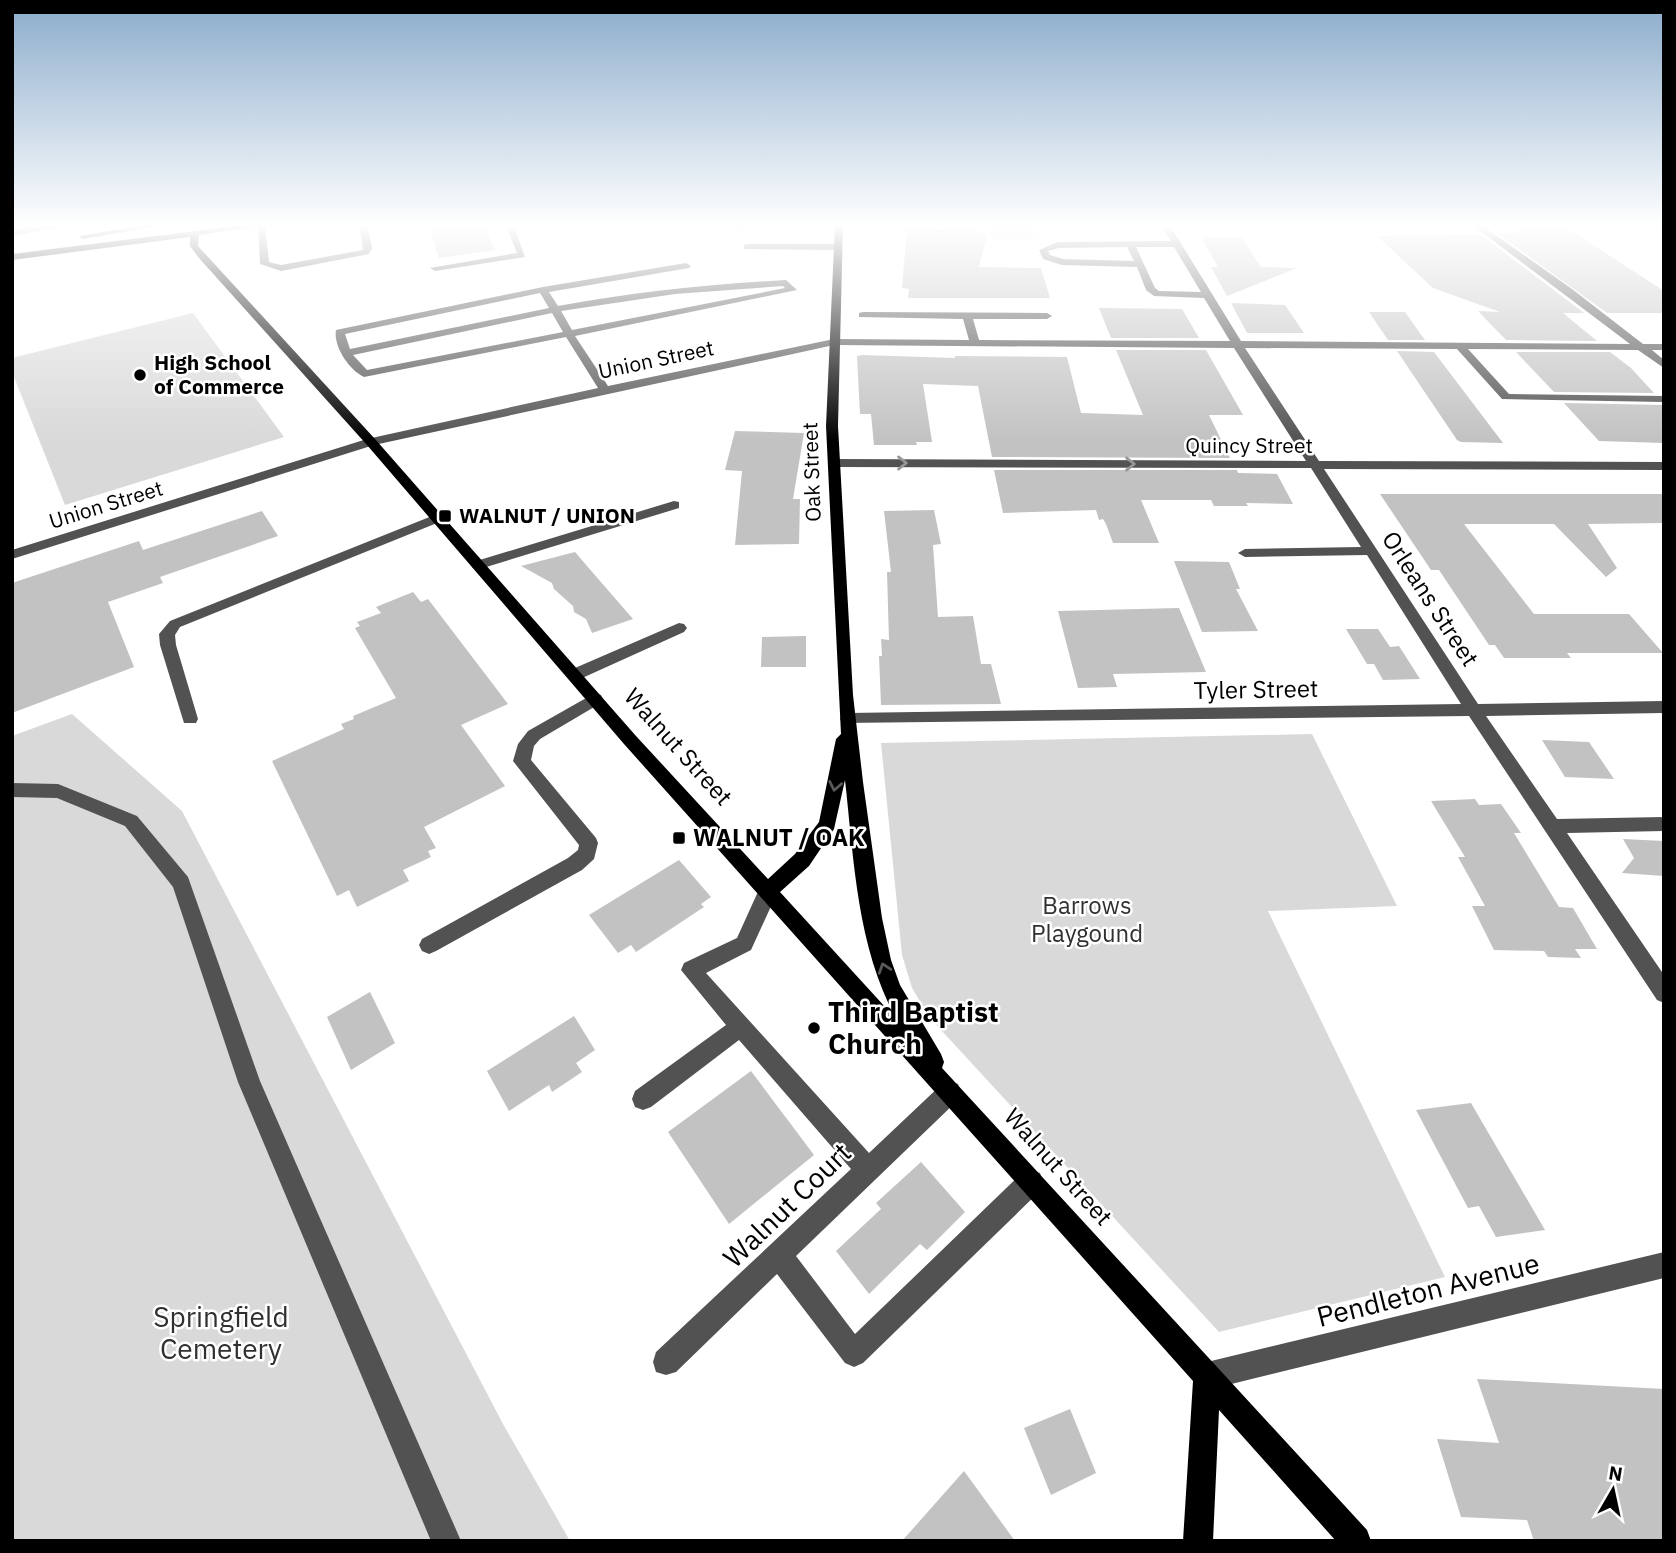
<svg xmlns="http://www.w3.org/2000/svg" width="1676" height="1553" viewBox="0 0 1676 1553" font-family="'IBM Plex Sans',sans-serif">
  <rect width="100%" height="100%" fill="#fff"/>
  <g fill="#d9d9d9">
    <path d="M 988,224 L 1035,224 L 1040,239 L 992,239 Z"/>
    <path d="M 193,313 L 284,437 L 65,505 L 12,372 L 12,358 Z"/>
    <path d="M 72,714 L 182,811 L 503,1424 L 570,1541 L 12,1541 L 12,736 Z"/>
    <path d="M 1312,734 L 1397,906 L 1268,911 L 1445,1277 L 1219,1332 L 930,1018 L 912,988 L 902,955 L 881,743 Z"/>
  </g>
  <g fill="#c2c2c2">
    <path d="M 428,224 L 483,224 L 495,250 L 439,258 Z"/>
    <path d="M 1509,224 L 1561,224 L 1664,291 L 1664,313 L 1607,313 L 1498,234 L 1523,233 Z"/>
    <path d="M 943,225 L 972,225 L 987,236 L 979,267 L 1041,268 L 1050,298 L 908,298 L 909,289 L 902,288 L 907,229 L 944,230 Z"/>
    <path d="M 1480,234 L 1584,313 L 1563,313 L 1597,341 L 1506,340 L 1478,311 L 1500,312 L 1433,288 L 1377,236 Z"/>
    <path d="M 1201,237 L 1242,238 L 1261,267 L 1297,268 L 1227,296 L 1211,267 L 1218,267 Z"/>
    <path d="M 1231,303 L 1285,305 L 1304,333 L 1247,333 Z"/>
    <path d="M 1099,308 L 1182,309 L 1199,338 L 1111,338 Z"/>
    <path d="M 1369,312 L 1405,312 L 1425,340 L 1388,340 Z"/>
    <path d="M 1116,350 L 1206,350 L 1243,415 L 1209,415 L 1230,458 L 992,457 L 978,386 L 923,384 L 932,442 L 916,442 L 917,445 L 874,445 L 871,414 L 860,414 L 857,356 L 863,355 L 955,358 L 955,356 L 1067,357 L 1081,413 L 1143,415 Z"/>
    <path d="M 1397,351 L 1434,352 L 1503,443 L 1461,442 L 1457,440 Z"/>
    <path d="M 1516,352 L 1610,352 L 1631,368 L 1654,393 L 1554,392 Z"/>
    <path d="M 1564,403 L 1664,405 L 1664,443 L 1599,441 Z"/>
    <path d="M 735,431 L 804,433 L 793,499 L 800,499 L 799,544 L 735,545 L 742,471 L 725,470 Z"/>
    <path d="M 994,470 L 1237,470 L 1238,473 L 1277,474 L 1293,504 L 1246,503 L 1248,506 L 1214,506 L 1211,500 L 1141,500 L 1159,543 L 1113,543 L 1106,524 L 1103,519 L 1099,520 L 1096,510 L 1003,513 Z"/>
    <path d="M 1380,494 L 1664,494 L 1664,523 L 1588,524 L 1617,568 L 1606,577 L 1554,524 L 1464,524 L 1534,614 L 1629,614 L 1663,653 L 1567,653 L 1571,658 L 1504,658 L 1495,645 L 1489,645 L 1439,570 L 1431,570 Z"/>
    <path d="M 934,510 L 941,544 L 933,545 L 938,617 L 973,616 L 981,664 L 991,664 L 1001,704 L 881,705 L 879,656 L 882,656 L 881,639 L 889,640 L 887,572 L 891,572 L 884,511 Z"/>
    <path d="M 262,511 L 278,536 L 160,577 L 163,583 L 108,602 L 134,667 L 12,713 L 12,583 L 139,541 L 143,550 Z"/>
    <path d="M 575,552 L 587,566 L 633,619 L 592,633 L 586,619 L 574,612 L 573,606 L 554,589 L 552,583 L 521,566 Z"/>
    <path d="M 1174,561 L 1229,562 L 1240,589 L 1236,589 L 1258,631 L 1202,632 Z"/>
    <path d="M 413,592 L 421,602 L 428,599 L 508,704 L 461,725 L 505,786 L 424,827 L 436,848 L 428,851 L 431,857 L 403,870 L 409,881 L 357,907 L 349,890 L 337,896 L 272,761 L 344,729 L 341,724 L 354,719 L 353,716 L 396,698 L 355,628 L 360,626 L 357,622 L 381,613 L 376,607 Z"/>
    <path d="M 1179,608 L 1206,672 L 1113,674 L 1117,687 L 1078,688 L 1058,611 Z"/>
    <path d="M 1346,629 L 1378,629 L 1390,647 L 1399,646 L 1420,679 L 1383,680 L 1374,664 L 1367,664 Z"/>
    <path d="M 806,636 L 806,667 L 761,667 L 762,637 Z"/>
    <path d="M 1542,740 L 1589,742 L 1614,779 L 1565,777 Z"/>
    <path d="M 1475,799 L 1479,805 L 1501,804 L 1521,833 L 1514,833 L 1559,907 L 1573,908 L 1597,949 L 1575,949 L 1581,958 L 1548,957 L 1544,951 L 1494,950 L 1472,906 L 1485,906 L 1458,857 L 1465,857 L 1431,801 Z"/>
    <path d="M 1623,839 L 1664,841 L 1664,876 L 1622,873 L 1634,858 Z"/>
    <path d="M 679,860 L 711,897 L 701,904 L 704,907 L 636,952 L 631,945 L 618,953 L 589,915 Z"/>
    <path d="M 370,992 L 395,1043 L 351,1070 L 327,1017 Z"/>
    <path d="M 574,1016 L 595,1050 L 576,1063 L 582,1072 L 552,1092 L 549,1085 L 509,1111 L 487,1071 Z"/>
    <path d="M 751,1071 L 814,1155 L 729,1224 L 668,1132 Z"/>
    <path d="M 1471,1103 L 1545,1230 L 1496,1237 L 1479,1206 L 1468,1208 L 1416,1110 Z"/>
    <path d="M 921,1162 L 965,1212 L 927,1250 L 920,1244 L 869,1294 L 836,1251 L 881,1209 L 876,1203 Z"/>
    <path d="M 1477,1379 L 1664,1389 L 1664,1541 L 1534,1541 L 1527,1520 L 1461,1517 L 1437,1439 L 1499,1443 Z"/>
    <path d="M 1070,1409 L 1096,1473 L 1051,1495 L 1024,1428 Z"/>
    <path d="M 964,1471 L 1015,1541 L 902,1541 Z"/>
  </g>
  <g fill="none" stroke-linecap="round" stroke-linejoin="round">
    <g fill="#525252" fill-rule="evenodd">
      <path d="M 57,224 L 76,224 L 12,236 L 12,230 Z"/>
      <path d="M 258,224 L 265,225 L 269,262 L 281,265 L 363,250 L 359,224 L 367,224 L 372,248 L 369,254 L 281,271 L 260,264 Z"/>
      <path d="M 505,224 L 513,224 L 525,257 L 435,271 L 430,268 L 517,253 Z"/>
      <path d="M 720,224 L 757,224 C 749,229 728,229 720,224 Z"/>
      <path d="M 1161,224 L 1169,224 L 1241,341 L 1630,344 L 1471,224 L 1480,224 L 1572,289 L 1643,344 L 1664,344 L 1664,350 L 1652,350 L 1664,360 L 1664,368 L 1638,350 L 1468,349 L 1509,394 L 1664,396 L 1664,402 L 1502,399 L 1457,349 L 1245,348 L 1319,461 L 1664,462 L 1664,470 L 1324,469 L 1478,704 L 1664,701 L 1664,713 L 1486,716 L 1557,819 L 1664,817 L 1664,831 L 1567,833 L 1664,975 L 1664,1003 L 1657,1000 L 1469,716 L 842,723 L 840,719 L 842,715 L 848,713 L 1461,704 L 1367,555 L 1245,557 L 1238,553 L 1245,549 L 1361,547 L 1311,468 L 834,467 L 828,463 L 834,459 L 1306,461 L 1234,348 L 834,345 L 374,445 L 12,559 L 12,550 L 367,439 L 598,388 L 566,337 L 364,377 C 349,370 333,346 336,330 L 543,287 L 686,263 L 691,266 L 689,268 L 549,292 L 558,306 C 633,292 709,284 786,280 L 797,290 L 575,336 L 608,386 L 834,339 L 969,340 L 963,319 L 859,317 L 859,313 L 863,312 L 1047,313 L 1052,316 L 1047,319 L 973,319 L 979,340 L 1230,341 L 1204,298 L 1154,296 L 1146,290 L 1137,267 L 1062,265 L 1043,259 L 1039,250 L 1058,242 L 1171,241 ZM 1127,247 L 1134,261 L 1063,259 L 1050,255 L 1048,251 L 1059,248 ZM 1136,247 L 1174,247 L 1201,292 L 1159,291 L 1155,288 ZM 783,286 L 785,288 L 572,330 L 561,311 L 675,294 ZM 540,293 L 549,308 L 350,349 L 345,334 ZM 552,313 L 563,332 L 367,370 L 353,355 Z"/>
      <path d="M 747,244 L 837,244 L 841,247 L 837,250 L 744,249 L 744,245 Z"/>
      <path d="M 674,501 L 679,502 L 679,508 L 483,568 L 473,568 L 471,565 L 473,562 Z"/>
      <path d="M 437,514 L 444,518 L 442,521 L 180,627 L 175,635 L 176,645 L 198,719 L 196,723 L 184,723 L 160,645 L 159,634 L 170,621 Z"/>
      <path d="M 679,623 L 684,624 L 687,628 L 684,632 L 580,679 L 574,681 L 566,675 L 568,671 Z"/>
      <path d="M 595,693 L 601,695 L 603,699 L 601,703 L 540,739 L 534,746 L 531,760 L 596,838 L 598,843 L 594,859 L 582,870 L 436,951 L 429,954 L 422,951 L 419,945 L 422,939 L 568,858 L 578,850 L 579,845 L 513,761 L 518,744 L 528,731 Z"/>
      <path d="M 12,783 L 58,784 L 137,816 L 188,877 L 260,1081 L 461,1541 L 431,1541 L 238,1082 L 173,887 L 125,826 L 57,798 L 12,797 Z"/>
      <path d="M 768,883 L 775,885 L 778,891 L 751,950 L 706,973 L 869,1153 L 942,1084 L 950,1081 L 958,1084 L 961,1092 L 958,1100 L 796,1256 L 855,1334 L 1022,1173 L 1031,1170 L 1040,1173 L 1043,1182 L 1040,1191 L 863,1363 L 854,1367 L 845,1363 L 777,1274 L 676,1372 L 666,1375 L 656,1372 L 653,1362 L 656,1352 L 851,1169 L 739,1040 L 651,1107 L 643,1110 L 635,1107 L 632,1099 L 635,1091 L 726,1025 L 681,970 L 684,963 L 737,938 L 761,885 Z"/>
      <path d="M 1664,1252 L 1664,1278 L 1207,1390 L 1197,1386 L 1193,1376 L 1197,1366 L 1207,1362 Z"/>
    </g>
    <g fill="#000" fill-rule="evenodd">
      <path d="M 151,224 L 170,224 L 83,239 L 79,236 Z"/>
      <path d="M 251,224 L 272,224 L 199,235 L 198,246 L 375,439 L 636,736 L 768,879 L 795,854 L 819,822 L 836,739 L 841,734 L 826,426 L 835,224 L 843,224 L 838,426 L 853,695 L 863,782 L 882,918 L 891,960 L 900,985 L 941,1054 L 944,1062 L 942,1068 L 1367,1530 L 1371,1541 L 1336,1541 L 1219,1410 L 1213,1541 L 1183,1541 L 1193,1381 L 624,744 L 367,445 L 199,258 L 190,246 L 190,237 L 12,260 L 12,254 ZM 845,780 C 854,861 857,948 897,1020 L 780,892 L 809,866 L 834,829 Z"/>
    </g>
  </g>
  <defs><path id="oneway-chevron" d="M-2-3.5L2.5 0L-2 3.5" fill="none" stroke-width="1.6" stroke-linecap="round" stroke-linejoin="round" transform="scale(1.75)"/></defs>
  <g stroke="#979797">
    <use href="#oneway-chevron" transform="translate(902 463)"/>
    <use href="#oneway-chevron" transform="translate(1130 464)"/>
  </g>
  <g stroke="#595959">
    <use href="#oneway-chevron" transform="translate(835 786) rotate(101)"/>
    <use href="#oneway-chevron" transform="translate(884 968) rotate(-108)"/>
  </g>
  <linearGradient id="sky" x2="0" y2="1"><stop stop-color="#8baccb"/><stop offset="0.51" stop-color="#fff"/><stop offset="1" stop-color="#fff" stop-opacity="0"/></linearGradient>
  <rect width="1676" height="441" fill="url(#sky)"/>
  <g fill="#000" stroke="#fff" stroke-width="2.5">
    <circle cx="140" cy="375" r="7"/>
    <rect x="438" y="509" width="14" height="14" rx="3.5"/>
    <rect x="672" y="831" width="14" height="14" rx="3.5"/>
    <circle cx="814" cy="1028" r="7"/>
  </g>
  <g text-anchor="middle" stroke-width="5" stroke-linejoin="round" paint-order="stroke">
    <g font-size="21" fill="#000" stroke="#fff">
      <text transform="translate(656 360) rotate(-12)" y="7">Union Street</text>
      <text x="1249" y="453">Quincy Street</text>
      <text transform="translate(812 472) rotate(-92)" y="7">Oak Street</text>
      <text transform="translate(106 505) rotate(-17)" y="7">Union Street</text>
    </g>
    <g font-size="21" font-weight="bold" fill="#000" stroke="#fff" text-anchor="start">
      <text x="154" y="370">High School<tspan x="154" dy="24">of Commerce</tspan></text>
      <text x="459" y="523">WALNUT / UNION</text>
    </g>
    <g font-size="24" fill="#000" stroke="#fff">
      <text transform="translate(1430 599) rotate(57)" y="8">Orleans Street</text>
      <text transform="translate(1256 690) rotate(-1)" y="8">Tyler Street</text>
      <text transform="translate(678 747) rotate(48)" y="8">Walnut Street</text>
      <text transform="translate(1058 1167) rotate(48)" y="8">Walnut Street</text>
    </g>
    <g font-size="24" font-weight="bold" fill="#000" stroke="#fff" text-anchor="start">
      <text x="693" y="846">WALNUT / OAK</text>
    </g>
    <g font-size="24" fill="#303030" stroke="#fff">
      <text x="1087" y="914">Barrows<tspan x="1087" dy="28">Playgound</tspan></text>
    </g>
    <g font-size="28" font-weight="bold" fill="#000" stroke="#fff" text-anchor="start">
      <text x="828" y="1022">Third Baptist<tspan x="828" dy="32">Church</tspan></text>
    </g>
    <g font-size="28" fill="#000" stroke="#fff">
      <text transform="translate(787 1205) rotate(-44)" y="10">Walnut Court</text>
      <text transform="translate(1428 1290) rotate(-14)" y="10">Pendleton Avenue</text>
    </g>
    <g font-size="28" fill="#303030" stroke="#fff">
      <text x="221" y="1327">Springfield<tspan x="221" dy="32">Cemetery</tspan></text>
    </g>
  </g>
  <rect width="1676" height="1553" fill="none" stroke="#000000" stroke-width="28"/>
  <g transform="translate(1613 1490) rotate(9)" stroke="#ffffff" stroke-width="5" paint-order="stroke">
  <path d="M0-5L12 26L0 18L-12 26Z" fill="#000000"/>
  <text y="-10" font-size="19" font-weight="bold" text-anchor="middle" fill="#000000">N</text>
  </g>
</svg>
